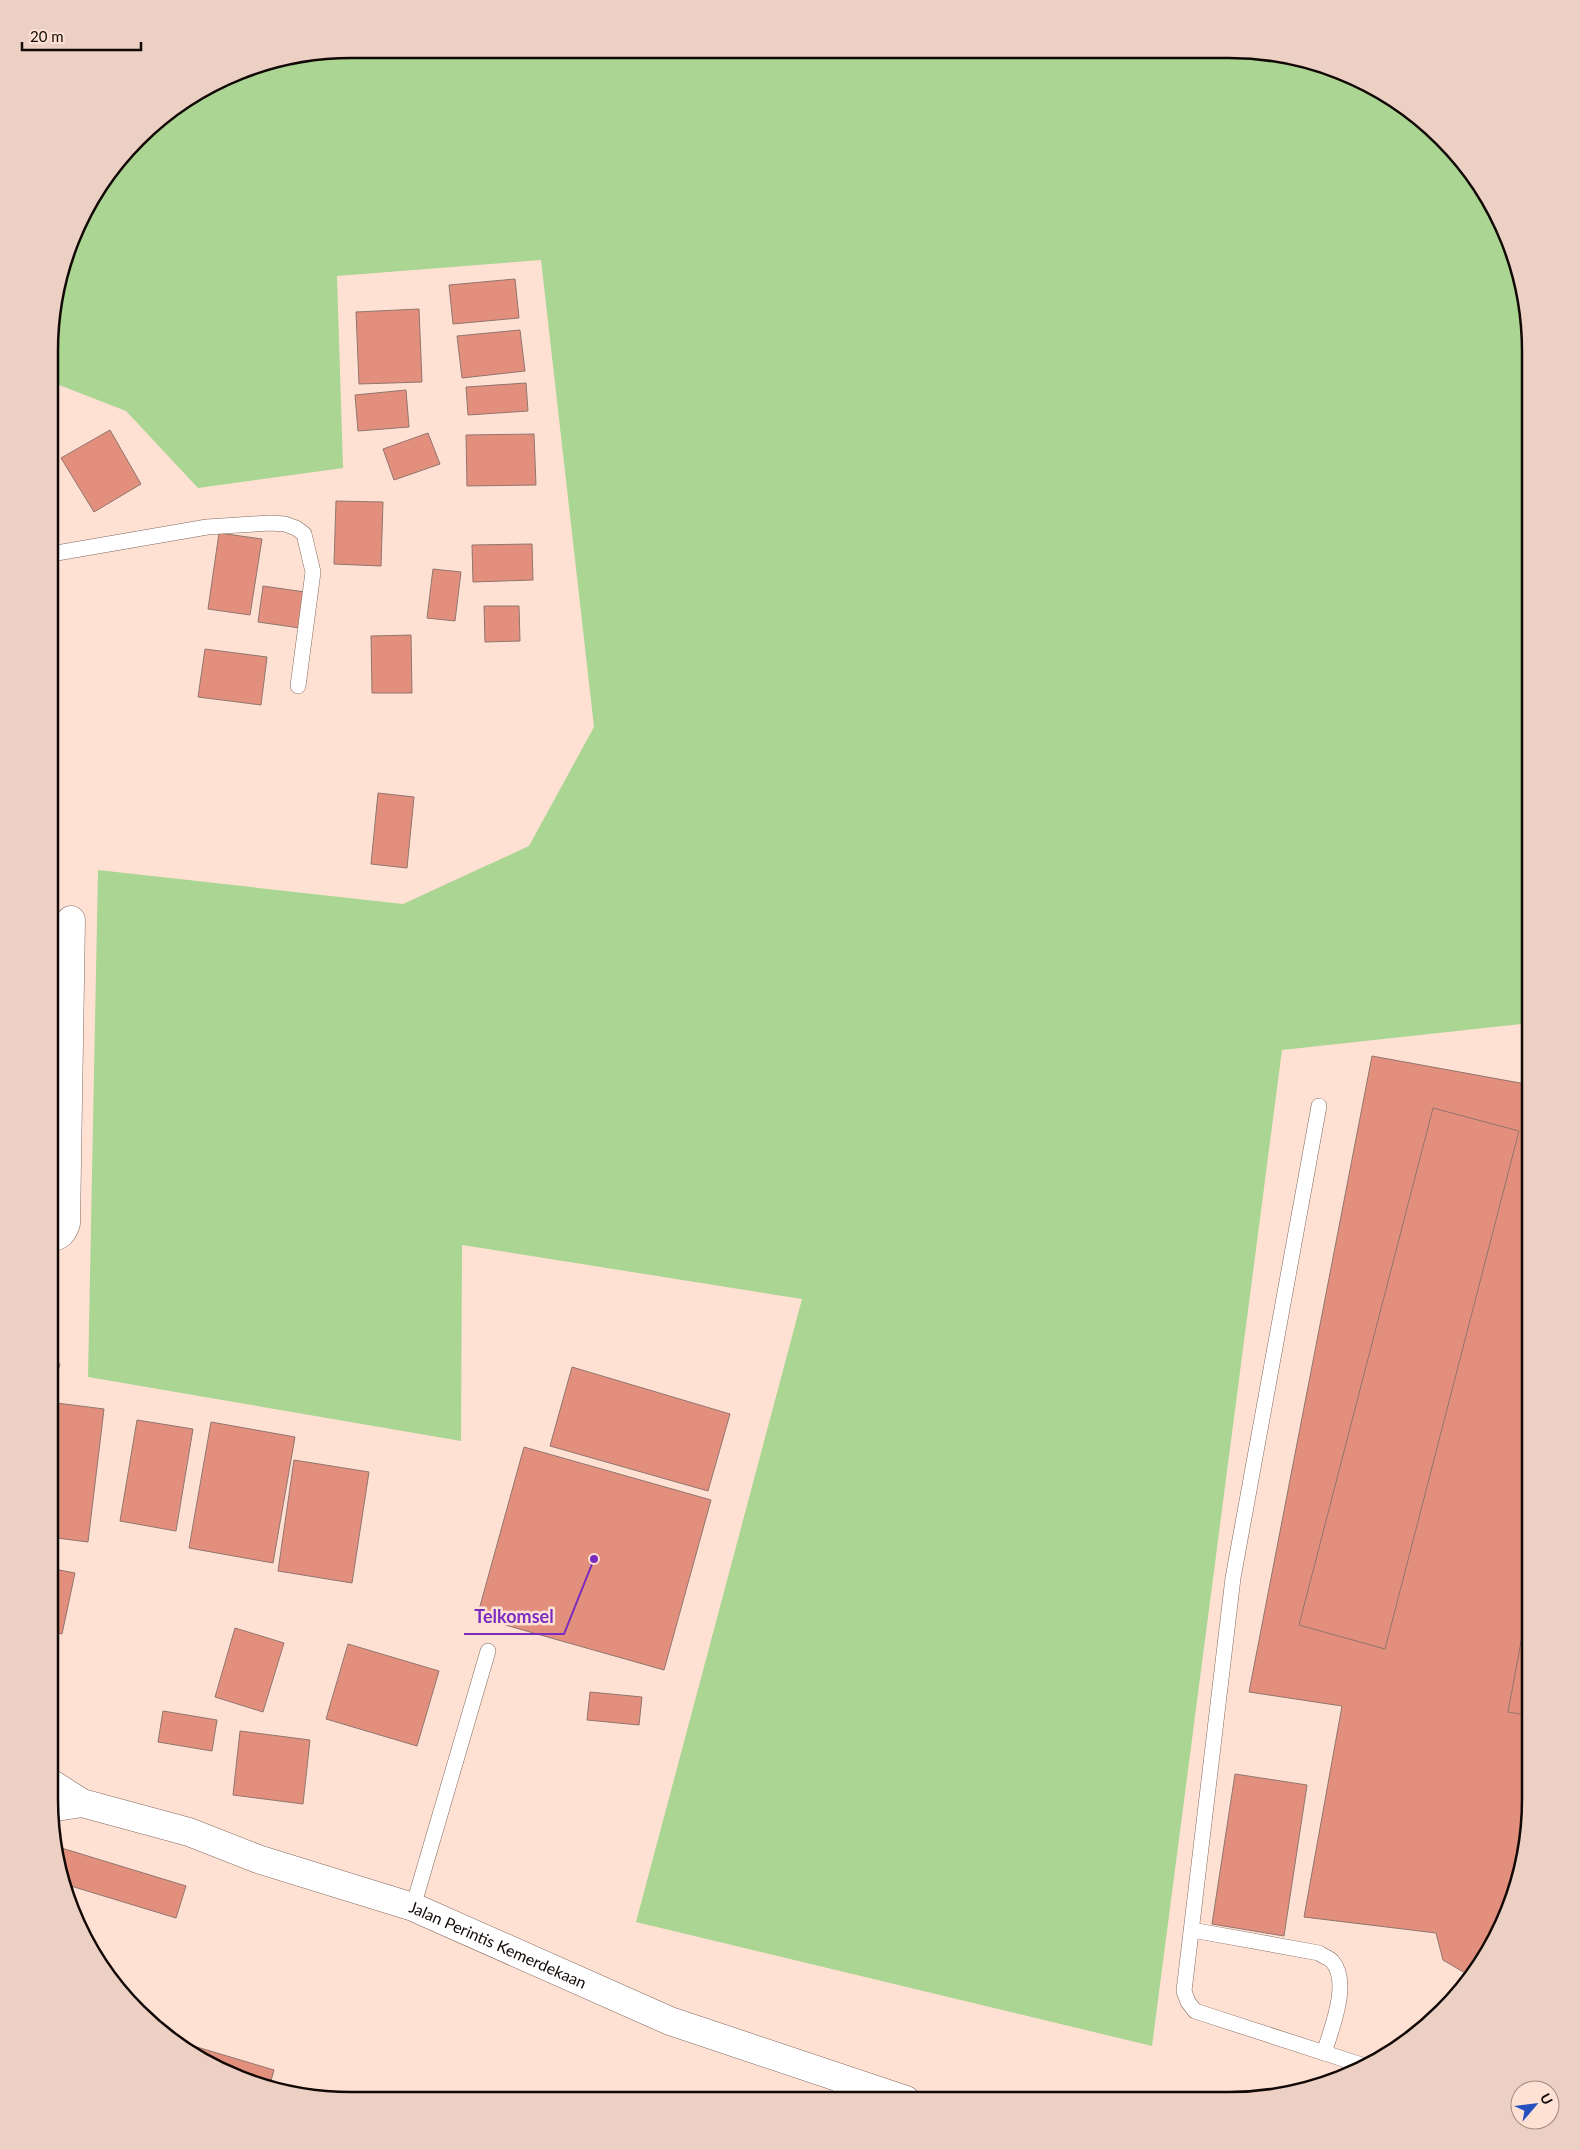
<svg xmlns="http://www.w3.org/2000/svg" width="1580" height="2150" viewBox="0 0 1580 2150" font-family="Lato,sans-serif">
  <rect width="100%" height="100%" fill="#ffe1d4"/>
  <path fill="#aad592" d="M 351,49 L 1269,51 L 1345,72 L 1413,111 L 1457,152 L 1500,217 L 1521,273 L 1531,350 L 1531,1023 L 1282,1050 L 1152,2046 L 636,1922 L 802,1299 L 462,1245 L 461,1441 L 88,1377 L 98,870 L 403,904 L 529,846 L 594,727 L 541,260 L 337,276 L 343,468 L 198,488 L 126,411 L 54,383 L 51,370 L 51,311 L 89,200 L 152,123 L 253,65 Z"/>
  <g fill="#e2907d" stroke="#91756e">
    <path d="M 515,279 L 519,318 L 453,324 L 449,285 Z"/>
    <path d="M 419,309 L 422,382 L 359,384 L 356,312 Z"/>
    <path d="M 520,330 L 525,371 L 462,378 L 457,336 Z"/>
    <path d="M 526,383 L 528,411 L 468,415 L 466,387 Z"/>
    <path d="M 406,390 L 409,427 L 358,431 L 355,395 Z"/>
    <path d="M 110,430 L 141,484 L 94,512 L 61,458 Z"/>
    <path d="M 428,433 L 440,464 L 394,480 L 383,449 Z"/>
    <path d="M 534,434 L 536,485 L 467,486 L 466,435 Z"/>
    <path d="M 336,501 L 383,502 L 381,566 L 334,564 Z"/>
    <path d="M 219,533 L 262,539 L 250,615 L 208,609 Z"/>
    <path d="M 532,544 L 533,580 L 473,582 L 472,545 Z"/>
    <path d="M 433,569 L 461,572 L 455,621 L 427,618 Z"/>
    <path d="M 263,586 L 305,592 L 300,628 L 258,622 Z"/>
    <path d="M 484,606 L 519,606 L 520,641 L 485,642 Z"/>
    <path d="M 411,635 L 412,693 L 372,693 L 371,636 Z"/>
    <path d="M 205,649 L 267,657 L 261,705 L 198,697 Z"/>
    <path d="M 378,793 L 414,797 L 407,868 L 371,864 Z"/>
    <path d="M 1372,1056 L 1531,1085 L 1531,1820 L 1515,1897 L 1480,1967 L 1472,1977 L 1443,1960 L 1436,1933 L 1304,1917 L 1342,1706 L 1249,1692 Z"/>
    <path d="M 1433,1108 L 1519,1131 L 1385,1649 L 1299,1625 Z"/>
    <path d="M 50,1361 L 60,1364 L 51,1397 L 49,1397 Z"/>
    <path d="M 572,1367 L 730,1414 L 708,1491 L 550,1446 Z"/>
    <path d="M 49,1402 L 104,1409 L 88,1542 L 49,1537 Z"/>
    <path d="M 137,1420 L 193,1429 L 176,1531 L 120,1521 Z"/>
    <path d="M 211,1422 L 295,1437 L 273,1563 L 189,1548 Z"/>
    <path d="M 524,1447 L 711,1500 L 664,1670 L 477,1617 Z"/>
    <path d="M 294,1460 L 369,1472 L 352,1583 L 278,1571 Z"/>
    <path d="M 49,1568 L 75,1573 L 62,1634 L 49,1631 Z"/>
    <path d="M 1531,1588 L 1531,1716 L 1508,1712 Z"/>
    <path d="M 235,1628 L 284,1643 L 263,1712 L 215,1697 Z"/>
    <path d="M 348,1644 L 439,1671 L 417,1746 L 326,1719 Z"/>
    <path d="M 590,1692 L 642,1697 L 639,1725 L 587,1720 Z"/>
    <path d="M 163,1711 L 217,1720 L 212,1751 L 158,1742 Z"/>
    <path d="M 240,1731 L 310,1740 L 303,1804 L 233,1795 Z"/>
    <path d="M 1235,1774 L 1307,1785 L 1284,1936 L 1212,1924 Z"/>
    <path d="M 55,1846 L 186,1886 L 176,1918 L 61,1883 Z"/>
    <path d="M 170,2039 L 274,2070 L 269,2088 L 235,2078 L 183,2050 Z"/>
    <path d="M 676,2092 L 702,2100 L 673,2100 Z"/>
  </g>
  <g fill="none" stroke-linecap="round" stroke-linejoin="round">
    <g stroke="#82685d" stroke-width="16">
      <g id="lane">
        <path d="M 51,554 L 207,527 L 270,523 L 285,524 L 296,528 L 304,534 L 313,572 L 298,686"/>
        <path d="M 1319,1106 L 1233,1578 L 1184,1991 L 1188,2002 L 1195,2011 L 1368,2067"/>
        <path d="M 413,1907 L 488,1651"/>
        <path d="M 1192,1930 L 1319,1953 C 1323,1956 1329,1958 1332,1961 C 1351,1982 1331,2030 1324,2053"/>
      </g>
    </g>
    <g stroke="#82685d" stroke-width="29">
      <g id="street">
        <path d="M 50,1238 C 59,1236 63,1233 66,1223 L 71,920"/>
        <path d="M 845,2100 L 849,2082"/>
      </g>
    </g>
    <g stroke="#82685d" stroke-width="29">
      <g id="highway">
        <path id="s1" d="M 49,1782 L 82,1803 L 189,1832 L 258,1859 L 413,1907 L 670,2021 L 906,2100"/>
        <path d="M 50,1808 L 82,1803"/>
      </g>
    </g>
    <use href="#lane" stroke="#fff" stroke-width="15"/>
    <use href="#street" stroke="#fff" stroke-width="28"/>
    <use href="#highway" stroke="#fff" stroke-width="28"/>
  </g>
  <g text-anchor="middle" stroke-width="5" stroke-linejoin="round" paint-order="stroke">
    <g font-size="16" fill="#120906" stroke="#ffe1d4">
      <text dy="6" stroke="none"><textPath href="#s1" startOffset="479">Jalan Perintis Kemerdekaan</textPath></text>
    </g>
  </g>
  <path d="M0 0H1580V2150H0ZM351 58H1229A293 293 0 0 1 1522 351V1799A293 293 0 0 1 1229 2092H351A293 293 0 0 1 58 1799V351A293 293 0 0 1 351 58Z" fill="#ecd0c4" fill-rule="evenodd"/>
  <path fill="none" stroke="#120906" stroke-width="2.5" d="M351 58H1229A293 293 0 0 1 1522 351V1799A293 293 0 0 1 1229 2092H351A293 293 0 0 1 58 1799V351A293 293 0 0 1 351 58Z"/>
  <path fill="none" stroke="#7b2cbf" stroke-width="2" d="M594 1559L564 1634H464"/>
  <circle fill="#7b2cbf" stroke="#ffe1d4" stroke-width="2" cx="594" cy="1559" r="5"/>
  <g font-size="18" text-anchor="middle" font-weight="bold" fill="#7b2cbf" stroke="#ffe1d4" stroke-width="5" stroke-linejoin="round" paint-order="stroke">
    <text x="514" y="1623">Telkomsel</text>
  </g>
  <g transform="translate(1535 2105) rotate(62)"><circle r="24" fill="#ffe1d4" stroke="#a08b82"/>
  <path d="M0-4L9 19L0 12L-9 19Z" fill="#2451bf"/>
  <text y="-8" font-size="14" font-weight="bold" text-anchor="middle" fill="#120906">U</text>
  </g>
  <path d="M22 42v8h119v-8" fill="none" stroke="#120906" stroke-width="2.5"/>
  <text x="30" y="42" font-size="15" fill="#120906" stroke="#ffe1d4" stroke-width="4" paint-order="stroke">20 m</text>
</svg>
